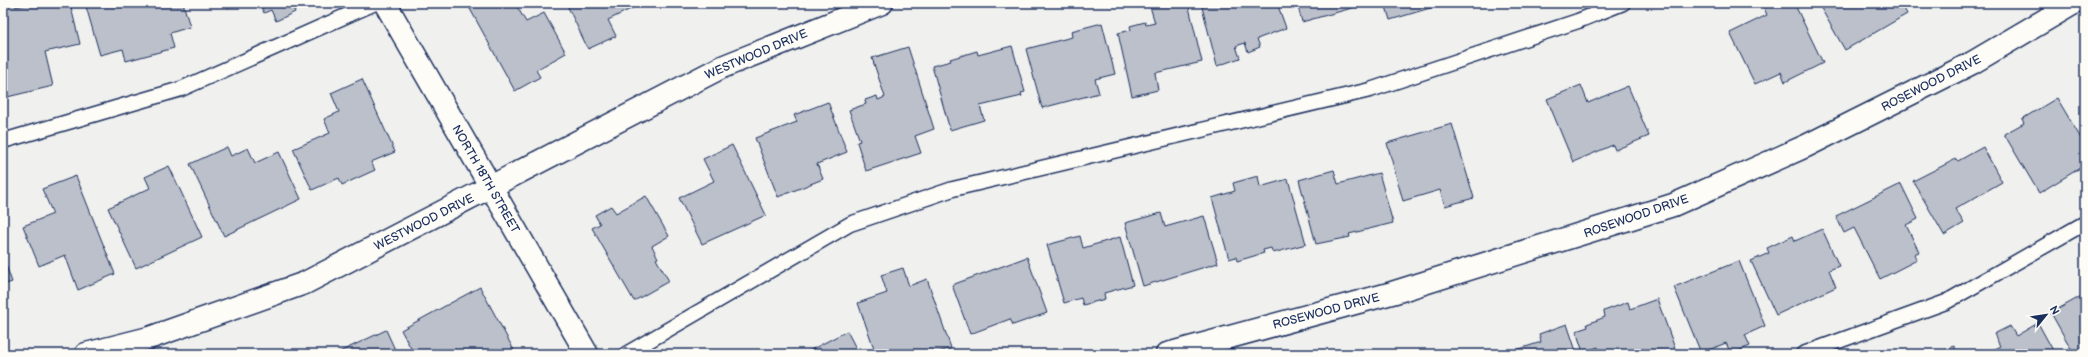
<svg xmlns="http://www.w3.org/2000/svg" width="2088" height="357" viewBox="0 0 2088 357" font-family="'Balsamiq Sans',sans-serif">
  <rect width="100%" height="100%" fill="#f0f0ee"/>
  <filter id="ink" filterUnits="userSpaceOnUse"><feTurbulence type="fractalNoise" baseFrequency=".025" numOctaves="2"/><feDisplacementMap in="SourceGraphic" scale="8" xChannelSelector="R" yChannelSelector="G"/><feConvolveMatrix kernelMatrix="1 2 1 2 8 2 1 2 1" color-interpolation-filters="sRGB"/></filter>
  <g filter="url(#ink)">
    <g fill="#bbc0ca" stroke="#1b2f5e">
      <path d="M 15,3 L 16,7 L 32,3 L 70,3 L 80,44 L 45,52 L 53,86 L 3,98 L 3,5 Z"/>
      <path d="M 85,3 L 183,3 L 190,27 L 170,33 L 174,48 L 126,61 L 123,49 L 100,55 Z"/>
      <path d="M 226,3 L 240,3 L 228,8 Z"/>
      <path d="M 260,3 L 291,3 L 295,12 L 276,21 L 271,10 L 264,13 Z"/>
      <path d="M 476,3 L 515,3 L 526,22 L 544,13 L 566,53 L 536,70 L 540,77 L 515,91 L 469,7 Z"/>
      <path d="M 566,3 L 643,3 L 608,20 L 616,36 L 588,49 Z"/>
      <path d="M 1149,3 L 1188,3 L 1202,62 L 1155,73 L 1158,90 L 1132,96 L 1118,33 L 1131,30 L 1130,26 L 1145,22 L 1146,25 L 1155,23 Z"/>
      <path d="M 1201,3 L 1277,3 L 1286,28 L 1257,39 L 1260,47 L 1248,52 L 1245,43 L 1236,46 L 1240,58 L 1217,66 Z"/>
      <path d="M 1297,3 L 1370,3 L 1302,22 Z"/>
      <path d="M 1385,3 L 1447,3 L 1390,20 Z"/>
      <path d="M 1774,3 L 1794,3 L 1823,63 L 1785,82 L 1781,72 L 1755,84 L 1730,33 L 1767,15 L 1764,8 Z"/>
      <path d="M 1818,3 L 1901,3 L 1907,14 L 1845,50 Z"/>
      <path d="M 1102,23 L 1115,74 L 1095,79 L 1099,93 L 1042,108 L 1026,49 L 1072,37 L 1071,31 Z"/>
      <path d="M 1012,46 L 1025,92 L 1021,93 L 1022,96 L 980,106 L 984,120 L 950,130 L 932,66 L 951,61 L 950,59 L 977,51 L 978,55 Z"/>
      <path d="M 908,47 L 934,129 L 915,136 L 921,153 L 866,171 L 857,142 L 860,141 L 849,110 L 866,104 L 865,100 L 877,96 L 878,100 L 885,97 L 872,58 Z"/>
      <path d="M 362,79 L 395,152 L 371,162 L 375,170 L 342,185 L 339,178 L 312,190 L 293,149 L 330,133 L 324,119 L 339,112 L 331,93 Z"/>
      <path d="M 1581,85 L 1588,103 L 1628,86 L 1649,136 L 1615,150 L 1613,145 L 1573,162 L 1547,99 Z"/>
      <path d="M 2057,98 L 2085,145 L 2085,165 L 2039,193 L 2004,134 L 2024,123 L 2022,119 Z"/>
      <path d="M 828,102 L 847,152 L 817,164 L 823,179 L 778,197 L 755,138 L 797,122 L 794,115 Z"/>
      <path d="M 1452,124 L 1474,198 L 1445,206 L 1440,190 L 1403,201 L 1387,143 Z"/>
      <path d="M 732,145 L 766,215 L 702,244 L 679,198 L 714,181 L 703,159 Z"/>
      <path d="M 227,147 L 231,156 L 248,148 L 255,163 L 279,152 L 301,199 L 224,236 L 190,164 Z"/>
      <path d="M 1983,147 L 2002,182 L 1955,209 L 1964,223 L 1944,235 L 1913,181 L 1956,159 L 1958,161 Z"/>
      <path d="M 169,166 L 202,237 L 136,268 L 108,208 L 150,188 L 145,177 Z"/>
      <path d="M 1334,170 L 1338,184 L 1379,173 L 1393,223 L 1349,234 L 1350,237 L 1316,244 L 1299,180 Z"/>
      <path d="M 76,176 L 115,274 L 78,290 L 65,255 L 39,266 L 23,226 L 53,214 L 42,189 Z"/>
      <path d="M 1258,176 L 1260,187 L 1288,179 L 1306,244 L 1273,253 L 1271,248 L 1263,250 L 1264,253 L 1237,261 L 1236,257 L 1229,259 L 1212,198 L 1235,191 L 1233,183 Z"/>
      <path d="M 1901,184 L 1918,219 L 1906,225 L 1919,252 L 1914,254 L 1917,260 L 1880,279 L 1854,228 L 1844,233 L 1836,216 Z"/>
      <path d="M 646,196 L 669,236 L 652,246 L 658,258 L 656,259 L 669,281 L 634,301 L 592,228 L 600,224 L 595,215 L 611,206 L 616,213 Z"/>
      <path d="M 1161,213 L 1165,227 L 1204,216 L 1218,263 L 1143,286 L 1125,223 Z"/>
      <path d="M 1822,229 L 1839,266 L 1829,270 L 1836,287 L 1776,315 L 1751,261 L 1769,253 L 1767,248 L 1793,236 L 1795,241 Z"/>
      <path d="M 1080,236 L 1083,248 L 1120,237 L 1133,285 L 1104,293 L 1105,299 L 1083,305 L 1081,298 L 1064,303 L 1047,245 Z"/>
      <path d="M 3,257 L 12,282 L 3,285 Z"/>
      <path d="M 1027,257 L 1047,313 L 1013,325 L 1010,319 L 970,334 L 952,285 Z"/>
      <path d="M 1739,261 L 1765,326 L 1745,335 L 1750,346 L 1731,354 L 1726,343 L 1701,353 L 1674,287 Z"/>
      <path d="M 903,268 L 909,286 L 927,279 L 951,348 L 934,354 L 876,354 L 858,303 L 887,293 L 881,275 Z"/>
      <path d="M 480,287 L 516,354 L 414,354 L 401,330 Z"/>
      <path d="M 2085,294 L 2085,354 L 2074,354 L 2051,313 Z"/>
      <path d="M 1657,299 L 1677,354 L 1600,354 L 1598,347 L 1583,352 L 1576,331 L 1588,327 L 1587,324 L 1605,317 L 1604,311 L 1628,302 L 1630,309 Z"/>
      <path d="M 2038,323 L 2055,354 L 1984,354 L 2000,346 L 1994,334 L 2010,326 L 2016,336 Z"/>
      <path d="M 1567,324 L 1577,354 L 1504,354 L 1541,342 L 1539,334 Z"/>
      <path d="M 386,330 L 397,354 L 335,354 Z"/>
      <path d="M 847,331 L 859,354 L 803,354 Z"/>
      <path d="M 1954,346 L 1958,354 L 1937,354 Z"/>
    </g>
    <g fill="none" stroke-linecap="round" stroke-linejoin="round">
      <g stroke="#1b2f5e" stroke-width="17">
        <g id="service">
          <path d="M 3,141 L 181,89 L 375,3"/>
          <path d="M 626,354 L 850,224 L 953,189 L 1370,90 L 1578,21 L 1623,3"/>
          <path d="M 1803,354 L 1946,302 L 2085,223"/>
        </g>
      </g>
      <g stroke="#1b2f5e" stroke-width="25">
        <g id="minor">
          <path d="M 86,354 L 149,338 L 305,283 L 722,67 L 882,3"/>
          <path d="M 1167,354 L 1392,293 L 1673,205 L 1806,146 L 1972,63 L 2074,3"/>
        </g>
      </g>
      <g stroke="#1b2f5e" stroke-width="25">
        <path id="tertiary" d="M 385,3 L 587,354"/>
      </g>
      <use href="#service" stroke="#fdfcf7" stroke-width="14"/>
      <use href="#minor" stroke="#fdfcf7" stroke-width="22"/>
      <use href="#tertiary" stroke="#fdfcf7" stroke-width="22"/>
    </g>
  </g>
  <g text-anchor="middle" stroke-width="3" stroke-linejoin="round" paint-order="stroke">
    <g font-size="12" fill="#1b2f5e" stroke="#fdfcf7">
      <text transform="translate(756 54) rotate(-23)" y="4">WESTWOOD DRIVE</text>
      <text transform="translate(1931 83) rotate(-27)" y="4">ROSEWOOD DRIVE</text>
      <text transform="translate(486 179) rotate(60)" y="4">NORTH 18TH STREET</text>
      <text transform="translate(1636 216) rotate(-19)" y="4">ROSEWOOD DRIVE</text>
      <text transform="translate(424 222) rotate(-27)" y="4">WESTWOOD DRIVE</text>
      <text transform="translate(1326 311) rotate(-15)" y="4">ROSEWOOD DRIVE</text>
    </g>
  </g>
  <rect width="2088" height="357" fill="none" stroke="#fdfcf7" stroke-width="16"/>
  <rect x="8" y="8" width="2072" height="341" fill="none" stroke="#1b2f5e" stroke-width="1.5" filter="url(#ink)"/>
  <g transform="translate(2046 315) rotate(60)" stroke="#fdfcf7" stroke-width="3" paint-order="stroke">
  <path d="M0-3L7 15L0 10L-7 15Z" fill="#1b2f5e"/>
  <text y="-6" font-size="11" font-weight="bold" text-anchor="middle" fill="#1b2f5e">N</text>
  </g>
</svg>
